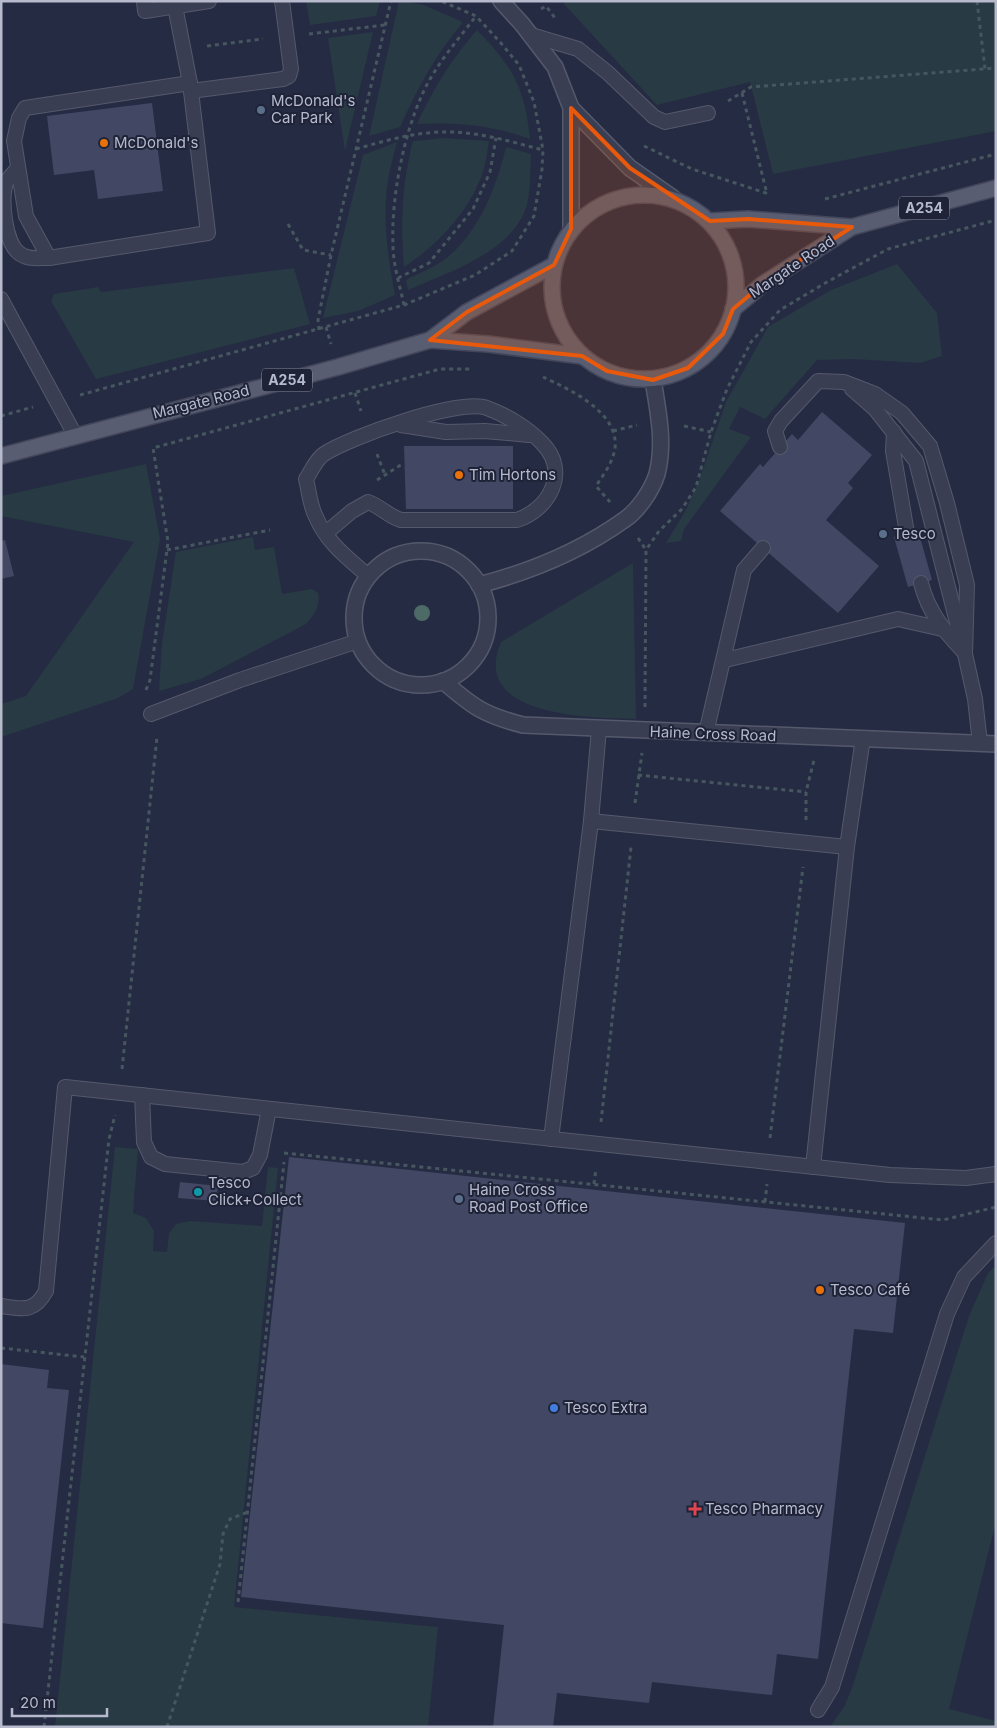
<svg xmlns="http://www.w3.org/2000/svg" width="997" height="1728" viewBox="0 0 997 1728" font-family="Inter,sans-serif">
  <rect width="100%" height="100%" fill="#252b43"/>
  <g fill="#283a43">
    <path d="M 306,1 L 380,1 L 376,16 L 310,25 Z"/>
    <path d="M 399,1 L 424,5 L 463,22 C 436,54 417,89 400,127 L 369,136 Z"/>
    <path d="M 573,1 L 996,1 L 996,131 L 773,174 L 750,82 L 657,105 L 563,3 Z"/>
    <path d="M 477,30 C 512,66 525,87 530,139 C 492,125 456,122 417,124 C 434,88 450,61 477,30 Z"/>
    <path d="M 373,32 L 345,151 L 328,38 Z"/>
    <path d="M 445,138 L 489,141 C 487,154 485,168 480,180 C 465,216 437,245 404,267 C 400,224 402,183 413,141 Z"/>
    <path d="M 397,142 C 394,155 390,167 388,180 C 382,218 388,258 395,295 L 358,311 L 323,318 L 363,155 Z"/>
    <path d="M 506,147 L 531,154 C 530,170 531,189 527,205 C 513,252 449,272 408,290 L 406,280 C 418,273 433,268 444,260 C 479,233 496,188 506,147 Z"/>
    <path d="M 897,264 L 937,313 L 942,356 L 920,363 L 852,359 L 817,360 L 765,419 L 740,407 L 729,429 L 751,437 L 684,529 L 681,541 L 666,543 L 686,510 L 700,478 L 726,402 L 768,327 L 831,290 Z"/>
    <path d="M 294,268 L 310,324 L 96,379 L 51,301 L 54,294 L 98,287 L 101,292 Z"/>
    <path d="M 146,464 L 160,539 L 133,689 L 118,698 L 1,737 L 1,704 L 26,696 L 134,542 L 1,516 L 1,496 Z"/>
    <path d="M 253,537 L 255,550 L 274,547 L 282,594 L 312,589 L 318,593 C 321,606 314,615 306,624 L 201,679 L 159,691 L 162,643 L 176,552 Z"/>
    <path d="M 633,563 L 636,719 C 590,718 469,717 501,642 Z"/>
    <path d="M 115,1147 L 138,1149 L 133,1213 L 146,1218 L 154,1231 L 153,1251 L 167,1252 L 169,1233 L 176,1224 L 190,1221 L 262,1226 L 268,1167 L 278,1168 L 234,1607 L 438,1627 L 428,1727 L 55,1727 Z"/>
    <path d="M 996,1265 L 996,1522 L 949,1709 L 996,1721 L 996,1727 L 830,1727 L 844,1707 L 852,1688 L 969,1316 L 988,1273 Z"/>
  </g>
  <g fill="#424863">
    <path d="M 152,103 L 163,191 L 98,199 L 94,170 L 54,175 L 47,116 Z"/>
    <path d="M 822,412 L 872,455 L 848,483 L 853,488 L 826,520 L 879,566 L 838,613 L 720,511 L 760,464 L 763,467 L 792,434 L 798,440 Z"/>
    <path d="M 404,446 L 513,446 L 513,509 L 406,509 Z"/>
    <path d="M 918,530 L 932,580 L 908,587 L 894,537 Z"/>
    <path d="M 5,540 L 14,576 L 1,579 L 1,541 Z"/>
    <path d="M 289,1157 L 905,1223 L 893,1333 L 854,1329 L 818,1659 L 777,1654 L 772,1695 L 652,1682 L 649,1703 L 557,1693 L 553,1727 L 493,1727 L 504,1625 L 241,1597 Z"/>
    <path d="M 180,1182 L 218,1186 L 216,1201 L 178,1198 Z"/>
    <path d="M 1,1364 L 49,1370 L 47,1388 L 69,1390 L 43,1628 L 1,1623 Z"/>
  </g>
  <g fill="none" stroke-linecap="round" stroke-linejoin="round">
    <g stroke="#55596c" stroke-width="16">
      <g id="lane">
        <path d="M 144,1 L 145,11 L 209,1"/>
        <path d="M 531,35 L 578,49 L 608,73 L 654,117 L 665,122 L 708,113"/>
        <path d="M 191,91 L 283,79 L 289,76 L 291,69 L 282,1"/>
        <path d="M 18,168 C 15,172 8,178 6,183 C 0,198 5,243 19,253 C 27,260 39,258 49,258 L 208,233 L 190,83 L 175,6"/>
        <path d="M 49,258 L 26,216 L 14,141 L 19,118 L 25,108 L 190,83"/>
        <path d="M 1,299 L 75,435"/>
        <path d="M 852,389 L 875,409 L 916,461 L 965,654 L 975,699 L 980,743"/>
        <path d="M 401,425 L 446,432 L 485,431 L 529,435"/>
        <path d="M 894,432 L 893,451 L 907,533"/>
        <path d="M 780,447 L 775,431 L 781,421 L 818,381 L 844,382 L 875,394 L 902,413 L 930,446 L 947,503 L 967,585 L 965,654"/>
        <path d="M 326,533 L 352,511 L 368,502 C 380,506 388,516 401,520 L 517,520 C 550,509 570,471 542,443 C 528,428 506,415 487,408 C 459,398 350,437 324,454 C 316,459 311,472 306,479 C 309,491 310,506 316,517 C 327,543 348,558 368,576"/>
        <path d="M 921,583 C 928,612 945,632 965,653"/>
        <path d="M 725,660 L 898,619 L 942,629"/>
        <path d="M 151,714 L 240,680 L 358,641"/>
        <path d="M 706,733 L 744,570 L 763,548"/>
        <path d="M 591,821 L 847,847"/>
        <path d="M 142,1095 L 144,1142 L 151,1157 L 165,1164 L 243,1172 L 253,1168 L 260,1155 L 269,1109"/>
        <path d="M 551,1139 L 591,821 L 599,729"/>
        <path d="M 813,1167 L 847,847 L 863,738"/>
        <path d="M 1,1306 C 23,1309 34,1313 46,1291 L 65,1087 L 890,1175 L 966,1178 L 996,1174"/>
        <path d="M 818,1710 L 832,1687 L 947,1314 L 964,1277 L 996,1243"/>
      </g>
    </g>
    <g stroke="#55596c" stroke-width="18">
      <g id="street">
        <path d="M 501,1 L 522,24 L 555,67 L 571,108 L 571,229"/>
        <path d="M 571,108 L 630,168 L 673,198"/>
        <circle cx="421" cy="618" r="67"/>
        <path d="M 479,585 C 529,572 582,550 624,520 C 638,511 652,490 657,474 C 665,443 658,411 653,380"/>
        <path d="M 443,681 C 473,707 484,715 523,725 L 996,744"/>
      </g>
    </g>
    <g stroke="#44475b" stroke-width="18">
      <g id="primary">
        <circle cx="644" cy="287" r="92"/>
        <path d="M 710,221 L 748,219 L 852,227"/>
        <path d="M 733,309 L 763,284 L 852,227 L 996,188"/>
        <path d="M 430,340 L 467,312 L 554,265"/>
        <path d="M 1,456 L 338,367 L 430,340 L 488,344 L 582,356"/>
      </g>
    </g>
    <g stroke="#465760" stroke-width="3" stroke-dasharray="4 4" stroke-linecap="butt">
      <path d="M 977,1 L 985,69"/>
      <path d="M 541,9 L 546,6 L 555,18"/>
      <path d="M 309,34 L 385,25"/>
      <path d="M 207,46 L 263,39"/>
      <path d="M 742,93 L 767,194"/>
      <path d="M 728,101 L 751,87 L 996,68"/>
      <path d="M 644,146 L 692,169 L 769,194"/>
      <path d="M 356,149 C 384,141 415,132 444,132 C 477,131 512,142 543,150"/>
      <path d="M 825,199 L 996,154"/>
      <path d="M 288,224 L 303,250 L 331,255"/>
      <path d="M 398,278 L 429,263 L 473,209 L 490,172 L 496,138"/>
      <path d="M 404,305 C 400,286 393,265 393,245 C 391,199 403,137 422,95 C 434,67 457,41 476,16"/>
      <path d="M 326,327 L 331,344"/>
      <path d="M 319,330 L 318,320 L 331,255 L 391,1"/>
      <path d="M 543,377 C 569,389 619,412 615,448 C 613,462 604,474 596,486 L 610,502"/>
      <path d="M 355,393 L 361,411"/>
      <path d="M 80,395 L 404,305 L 475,275 L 512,251 L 534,216 L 542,169 L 543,150 L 534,102 L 519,65 L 500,42 L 476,16 L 441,1"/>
      <path d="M 1,416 L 33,407"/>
      <path d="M 684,426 L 711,432"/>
      <path d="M 613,431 L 637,425"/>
      <path d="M 377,454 L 385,475"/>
      <path d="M 377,480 L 404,463"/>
      <path d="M 638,538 L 646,550"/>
      <path d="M 167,550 L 270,530"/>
      <path d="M 146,690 L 150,680 L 168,542 L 153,448 L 440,369 L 471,369"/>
      <path d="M 645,707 L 646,550 L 659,531 L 682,509 L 696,487 L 711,432 L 727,389 L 751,342 L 780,310 L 827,282 L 888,249 L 996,220"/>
      <path d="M 638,775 L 806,792"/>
      <path d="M 635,803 L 642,753"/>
      <path d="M 806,820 L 806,792 L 814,760"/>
      <path d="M 122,1069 L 157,737"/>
      <path d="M 601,1122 L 631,847"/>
      <path d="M 770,1138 L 803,867"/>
      <path d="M 284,1153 L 943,1220 L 996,1207"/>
      <path d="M 594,1184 L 596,1168"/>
      <path d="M 765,1202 L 767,1184"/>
      <path d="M 1,1348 L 84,1357"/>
      <path d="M 238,1602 L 284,1162"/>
      <path d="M 44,1727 L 109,1139 L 115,1115"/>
      <path d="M 167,1727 L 220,1564 L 223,1534 L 230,1519 L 248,1512"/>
    </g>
    <use href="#lane" stroke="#3a3e52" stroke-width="14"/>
    <use href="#street" stroke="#3a3e52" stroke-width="15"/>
    <use href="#primary" stroke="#585d72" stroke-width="15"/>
  </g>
  <circle fill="#4d6a67" cx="422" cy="613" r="8"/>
  <path fill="#e8590c" fill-opacity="0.2" stroke="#e8590c" stroke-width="4" stroke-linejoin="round" d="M 571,108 L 630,168 L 710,221 L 748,219 L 852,227 L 763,284 L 733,309 L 723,334 L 688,368 L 653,380 L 607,371 L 582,356 L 430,340 L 467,312 L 554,265 L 571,229 Z"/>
  <g fill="#5c6f8a" stroke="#1f2338" stroke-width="2">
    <circle cx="261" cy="110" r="5"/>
    <circle cx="883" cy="534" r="5"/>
    <circle cx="459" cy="1199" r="5"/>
  </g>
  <g fill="#e8710a" stroke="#1f2338" stroke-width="2">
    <circle cx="104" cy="143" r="5"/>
    <circle cx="459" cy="475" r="5"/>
    <circle cx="820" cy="1290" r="5"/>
  </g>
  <circle fill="#0f9aa8" stroke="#1f2338" stroke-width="2" cx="198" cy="1192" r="5"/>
  <circle fill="#3f7fe0" stroke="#1f2338" stroke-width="2" cx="554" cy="1408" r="5"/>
  <path fill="#e0444e" stroke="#1f2338" stroke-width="2" d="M692.5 1501.5h5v5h5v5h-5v5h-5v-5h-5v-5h5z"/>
  <g text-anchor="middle" stroke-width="4" stroke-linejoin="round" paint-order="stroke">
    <g fill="#1f2338" stroke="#898da0" stroke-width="1">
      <rect x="899" y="196.5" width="50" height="23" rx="4"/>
      <rect x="262" y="368.5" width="50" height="23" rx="4"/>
    </g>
    <g font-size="14" font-weight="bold" fill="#b7bacc">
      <text x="924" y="213">A254</text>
      <text x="287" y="385">A254</text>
    </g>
    <g font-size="15" fill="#b7bacc" stroke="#1f2338" text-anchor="start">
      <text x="271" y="106">McDonald's<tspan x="271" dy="17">Car Park</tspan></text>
      <text x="114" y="148">McDonald's</text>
      <text x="469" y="480">Tim Hortons</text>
      <text x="893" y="539">Tesco</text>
      <text x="208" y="1188">Tesco<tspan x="208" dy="17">Click+Collect</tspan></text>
      <text x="469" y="1195">Haine Cross<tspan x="469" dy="17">Road Post Office</tspan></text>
      <text x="830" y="1295">Tesco Café</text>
      <text x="564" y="1413">Tesco Extra</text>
      <text x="705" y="1514">Tesco Pharmacy</text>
    </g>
    <g font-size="15" fill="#b7bacc" stroke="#1f2338">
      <text transform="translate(792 267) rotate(-34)" y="5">Margate Road</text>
      <text transform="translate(201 402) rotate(-14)" y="5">Margate Road</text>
      <text transform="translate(713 734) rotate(2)" y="5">Haine Cross Road</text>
    </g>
  </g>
  <rect width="997" height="1728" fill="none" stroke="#b7bacc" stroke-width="5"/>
  <path d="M12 1708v8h95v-8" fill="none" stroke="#b7bacc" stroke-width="2.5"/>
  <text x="20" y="1708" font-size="15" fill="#b7bacc" stroke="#1f2338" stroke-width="4" paint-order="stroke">20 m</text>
</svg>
